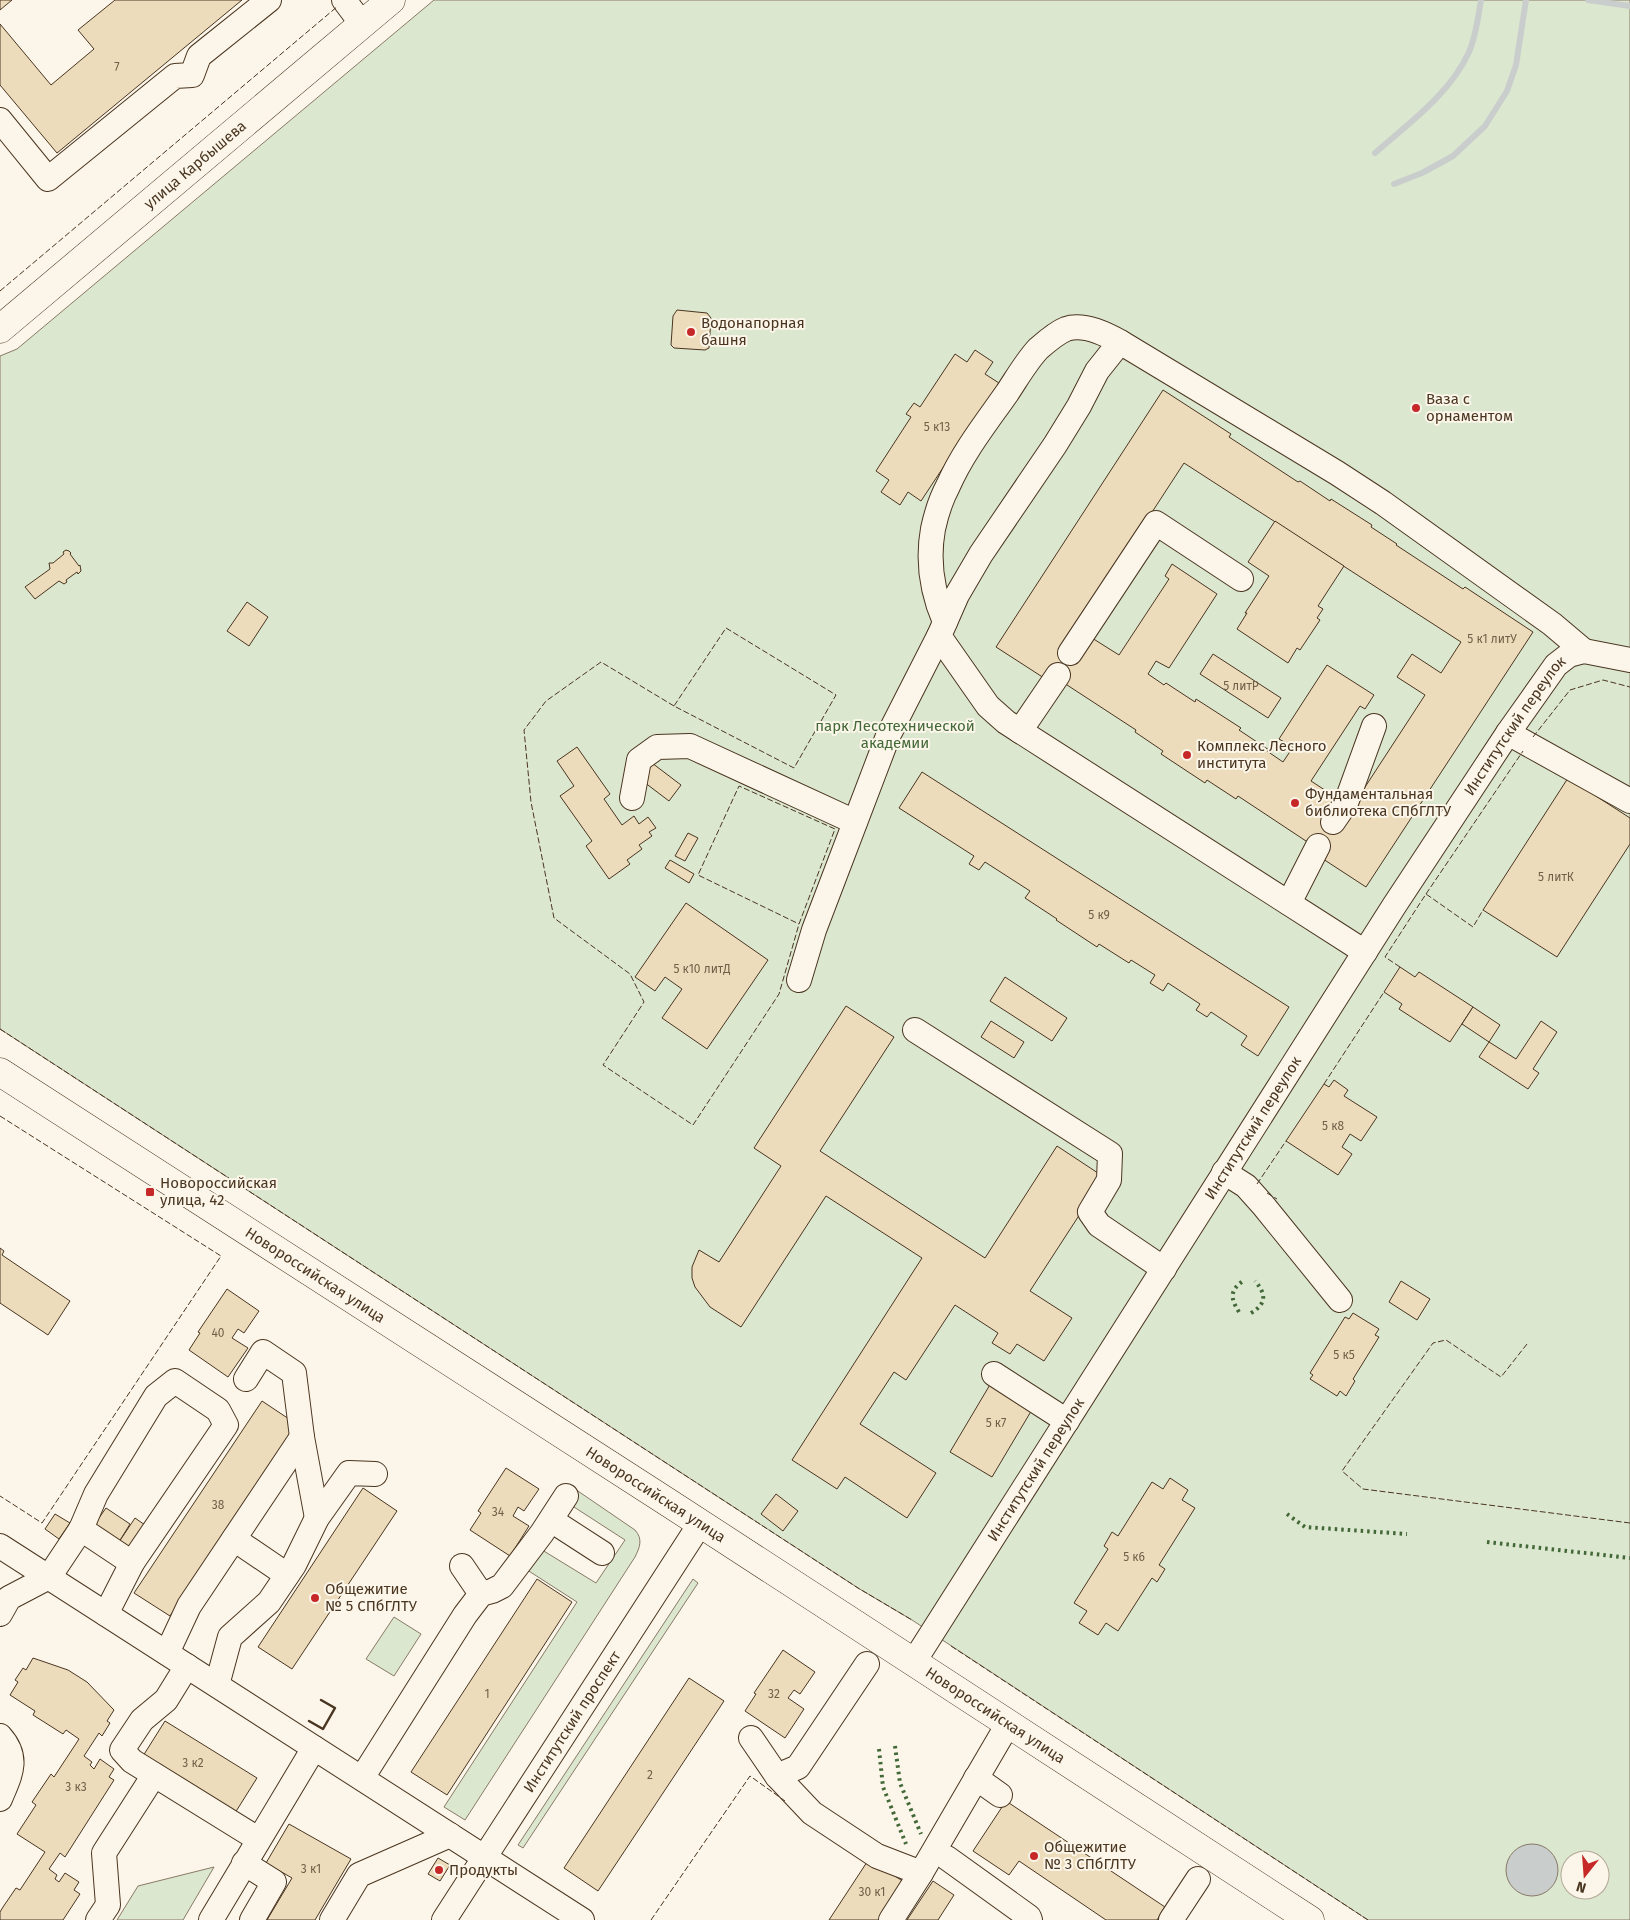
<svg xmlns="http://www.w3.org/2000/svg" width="1630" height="1920" viewBox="0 0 1630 1920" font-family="'Fira Sans',sans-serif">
  <rect width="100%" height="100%" fill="#fbf6e9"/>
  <g fill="#dce7d0" stroke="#887966" fill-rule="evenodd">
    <path d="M 434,0 L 1630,0 L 1630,1920 L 1368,1920 L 912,1620 L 858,1588 L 0,1029 L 0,356 L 17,349 ZM 1570,1860 L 1600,1860 L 1600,1890 L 1570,1890 Z"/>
    <path d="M 572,1487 L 635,1530 C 643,1539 640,1547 635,1557 L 465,1820 L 444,1807 L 577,1602 L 521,1566 L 534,1545 L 596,1583 L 625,1540 L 574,1507 Z"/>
    <path d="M 693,1579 L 698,1583 L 523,1848 L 518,1845 Z"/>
    <path d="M 394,1617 L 421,1634 L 394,1676 L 366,1659 Z"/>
    <path d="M 214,1867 L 183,1920 L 117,1920 L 138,1886 Z"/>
  </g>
  <circle fill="#c9cecd" stroke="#887966" cx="1532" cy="1870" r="26"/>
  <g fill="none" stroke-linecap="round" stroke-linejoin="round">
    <g stroke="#c9cecd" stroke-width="6">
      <path d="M 1588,0 L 1630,6"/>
      <path d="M 1375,153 C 1408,124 1450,94 1469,52 C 1476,36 1478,18 1481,0"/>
      <path d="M 1394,184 L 1422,173 L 1453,156 L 1485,126 L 1507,91 L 1516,65 L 1526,0"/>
    </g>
  </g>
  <g fill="#ecdcbc" stroke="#4a3520" fill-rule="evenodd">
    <path d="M 0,0 L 12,0 L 0,10 Z"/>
    <path d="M 115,0 L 242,0 L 57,153 L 0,85 L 0,24 L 51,85 L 94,49 L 78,30 Z"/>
    <path d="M 677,310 L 707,313 L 711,318 L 709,348 L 705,350 L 674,348 L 671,345 L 673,316 Z"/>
    <path d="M 975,350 L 993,362 L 985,374 L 999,383 L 921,501 L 908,492 L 900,505 L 881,492 L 889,480 L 876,471 L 911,417 L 906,414 L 914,403 L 920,407 L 955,354 L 967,362 Z"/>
    <path d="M 1163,390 L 1231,434 L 1229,437 L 1298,482 L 1300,481 L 1330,501 L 1331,499 L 1372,525 L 1371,527 L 1397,544 L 1396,545 L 1463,589 L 1465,587 L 1533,632 L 1366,887 L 1320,857 L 1309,843 L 1238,796 L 1236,799 L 1207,780 L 1205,783 L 1161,754 L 1163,751 L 1135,732 L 1136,730 L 1064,683 L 1044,678 L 996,647 ZM 1184,463 L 1461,642 L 1441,673 L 1412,654 L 1397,677 L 1425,695 L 1339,827 L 1337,798 L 1311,781 L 1360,706 L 1365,709 L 1374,695 L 1327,665 L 1279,739 L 1293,747 L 1283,762 L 1267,751 L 1269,750 L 1239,730 L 1241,728 L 1196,699 L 1195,702 L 1166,683 L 1164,685 L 1148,674 L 1156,661 L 1169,668 L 1217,594 L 1172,564 L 1165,576 L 1169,579 L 1119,655 L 1092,638 L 1063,649 Z"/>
    <path d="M 1275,521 L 1344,566 L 1318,606 L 1323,609 L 1317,618 L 1320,620 L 1300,650 L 1297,648 L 1288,663 L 1237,629 L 1247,613 L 1245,613 L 1269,576 L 1248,562 Z"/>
    <path d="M 66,550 L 69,551 L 71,553 L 70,554 L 79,566 L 80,565 L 81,571 L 78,574 L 77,572 L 66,580 L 67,582 L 64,584 L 59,581 L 35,599 L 25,587 L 50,569 L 49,563 L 53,563 L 64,554 L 63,552 Z"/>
    <path d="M 247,602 L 268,617 L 249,646 L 227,631 Z"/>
    <path d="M 1213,654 L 1281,698 L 1268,718 L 1200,674 Z"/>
    <path d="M 577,747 L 610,794 L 604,799 L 622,825 L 634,816 L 639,824 L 648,817 L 656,828 L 649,832 L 652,836 L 639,845 L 642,849 L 627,860 L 630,864 L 609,879 L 586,846 L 592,841 L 560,796 L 574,786 L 557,761 Z"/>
    <path d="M 652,763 L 681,785 L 669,801 L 640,779 Z"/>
    <path d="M 922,772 L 1289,1007 L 1258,1056 L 1241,1045 L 1247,1036 L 1211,1012 L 1207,1017 L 1196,1010 L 1200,1004 L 1168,983 L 1163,991 L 1150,983 L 1155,975 L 1131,960 L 1129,963 L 1099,944 L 1097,947 L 1056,920 L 1057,919 L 1025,898 L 1030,891 L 985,862 L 979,870 L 969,864 L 974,856 L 899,808 Z"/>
    <path d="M 1568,778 L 1630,818 L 1630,844 L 1557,957 L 1483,910 Z"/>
    <path d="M 688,833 L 698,838 L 685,861 L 675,856 Z"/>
    <path d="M 670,860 L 694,874 L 689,883 L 665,868 Z"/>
    <path d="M 686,903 L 768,960 L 707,1049 L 662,1018 L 682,989 L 665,977 L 655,991 L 635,977 Z"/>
    <path d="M 1400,967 L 1415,977 L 1419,972 L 1473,1007 L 1450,1042 L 1399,1009 L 1402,1004 L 1384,992 Z"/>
    <path d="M 1005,977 L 1067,1018 L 1052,1041 L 990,1001 Z"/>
    <path d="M 846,1006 L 894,1037 L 820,1151 L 985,1258 L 1057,1146 L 1104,1177 L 1030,1291 L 1072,1318 L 1044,1361 L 1017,1344 L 1010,1354 L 992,1343 L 998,1333 L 955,1305 L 906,1380 L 894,1372 L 860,1424 L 936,1473 L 907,1518 L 845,1477 L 837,1489 L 792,1460 L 922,1258 L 826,1196 L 741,1327 L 710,1307 L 695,1287 L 692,1278 L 692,1267 L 699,1250 L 719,1262 L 781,1166 L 754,1148 Z"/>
    <path d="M 1473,1007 L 1500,1025 L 1489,1042 L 1462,1024 Z"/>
    <path d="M 991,1021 L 1024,1042 L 1014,1058 L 981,1037 Z"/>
    <path d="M 1541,1021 L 1557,1032 L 1533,1069 L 1539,1073 L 1528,1089 L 1479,1057 L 1489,1042 L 1516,1059 Z"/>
    <path d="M 1334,1080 L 1348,1090 L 1344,1096 L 1377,1117 L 1361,1141 L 1350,1134 L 1342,1147 L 1352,1154 L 1338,1175 L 1286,1141 L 1324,1084 L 1329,1087 Z"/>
    <path d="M 0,1248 L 4,1251 L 2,1255 L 70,1301 L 48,1335 L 0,1303 Z"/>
    <path d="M 1401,1281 L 1430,1299 L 1417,1320 L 1389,1302 Z"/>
    <path d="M 227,1289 L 259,1311 L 244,1333 L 238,1329 L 232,1338 L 248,1348 L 228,1377 L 189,1350 L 200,1333 L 198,1332 Z"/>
    <path d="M 1353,1313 L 1379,1329 L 1375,1335 L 1379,1337 L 1353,1379 L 1355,1381 L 1346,1396 L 1340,1391 L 1337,1396 L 1310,1379 L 1313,1375 L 1310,1373 L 1345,1317 L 1349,1319 Z"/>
    <path d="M 991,1383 L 1033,1408 L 992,1477 L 950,1452 Z"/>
    <path d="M 262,1401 L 298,1425 L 170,1616 L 134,1593 Z"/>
    <path d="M 506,1468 L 539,1489 L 524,1511 L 518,1507 L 513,1516 L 529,1526 L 510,1556 L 470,1530 L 481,1513 L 478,1511 Z"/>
    <path d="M 1170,1478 L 1188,1490 L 1182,1500 L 1195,1508 L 1159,1565 L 1165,1569 L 1157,1582 L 1152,1578 L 1118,1631 L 1106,1623 L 1098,1635 L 1079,1623 L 1087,1611 L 1074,1603 L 1108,1549 L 1104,1546 L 1112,1532 L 1118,1536 L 1152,1482 L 1163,1489 Z"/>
    <path d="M 363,1488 L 397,1511 L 292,1669 L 258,1647 Z"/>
    <path d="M 776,1494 L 798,1511 L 783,1531 L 761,1514 Z"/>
    <path d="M 106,1508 L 130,1524 L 119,1542 L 94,1525 Z"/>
    <path d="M 55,1514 L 70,1523 L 59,1539 L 45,1529 Z"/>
    <path d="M 135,1518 L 145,1525 L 129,1549 L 119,1542 Z"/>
    <path d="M 537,1579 L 572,1602 L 447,1795 L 411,1772 Z"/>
    <path d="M 783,1650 L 815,1672 L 800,1694 L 794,1690 L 788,1698 L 804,1709 L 785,1738 L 745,1711 L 756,1694 L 754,1693 Z"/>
    <path d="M 33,1658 L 68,1670 L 87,1682 L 114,1710 L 107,1721 L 110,1723 L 102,1736 L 99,1733 L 84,1756 L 92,1762 L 90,1765 L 94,1769 L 100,1759 L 114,1769 L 109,1777 L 114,1780 L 65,1857 L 60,1853 L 49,1869 L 57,1875 L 55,1879 L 59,1882 L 65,1873 L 79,1882 L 74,1890 L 80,1894 L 63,1920 L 0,1920 L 0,1912 L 3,1907 L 16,1888 L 20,1890 L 45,1852 L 17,1834 L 36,1805 L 32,1802 L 51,1774 L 54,1777 L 79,1739 L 66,1730 L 63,1734 L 33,1715 L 35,1711 L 10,1695 L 18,1682 L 15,1680 L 23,1668 L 26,1670 Z"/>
    <path d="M 689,1678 L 724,1701 L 598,1891 L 564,1868 Z"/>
    <path d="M 165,1721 L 257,1778 L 235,1813 L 143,1756 Z"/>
    <path d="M 1006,1801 L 1165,1907 L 1157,1920 L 1106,1920 L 1019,1861 L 1009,1875 L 973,1851 Z"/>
    <path d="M 289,1824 L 351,1859 L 315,1920 L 267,1920 L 292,1878 L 266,1863 Z"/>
    <path d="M 438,1858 L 450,1865 L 440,1881 L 428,1874 Z"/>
    <path d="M 869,1859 L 904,1882 L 879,1920 L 829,1920 Z"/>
    <path d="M 933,1881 L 954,1895 L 938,1920 L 907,1920 Z"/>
  </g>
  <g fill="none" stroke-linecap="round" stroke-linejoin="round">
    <g stroke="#4a3520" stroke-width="26">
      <g id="minor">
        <path d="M 344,0 L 362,24"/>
        <path d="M 0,120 L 48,179 L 175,76 L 192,75 L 199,56 L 269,0"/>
        <path d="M 945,622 C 932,592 927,562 933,529 C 936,515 941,499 948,486 C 963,452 986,423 1007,393 C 1017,378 1026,362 1038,349 C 1046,342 1056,333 1066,329 C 1083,323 1106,334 1120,342"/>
        <path d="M 1070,653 L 1156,523 L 1241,579"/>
        <path d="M 1020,731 L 1058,675"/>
        <path d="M 1508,733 L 1630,801"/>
        <path d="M 632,798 L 639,760 L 657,747 L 690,746 L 855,822"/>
        <path d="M 1333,822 L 1346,803 L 1374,726"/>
        <path d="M 1289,903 L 1318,846"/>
        <path d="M 1365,952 L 1006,722 L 988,706 L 939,636 L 957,595 L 981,554 L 1055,445 L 1079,406 L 1097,371 L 1120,342 L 1337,473 L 1383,503 L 1552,624 L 1584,651"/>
        <path d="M 799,980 L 814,930 L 888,736 L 939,636"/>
        <path d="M 915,1030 L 1110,1154 L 1109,1180 L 1090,1212 L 1099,1225 L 1164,1269"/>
        <path d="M 1224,1172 L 1246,1186 L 1263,1205 L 1340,1300"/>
        <path d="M 994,1374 L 1067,1421"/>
        <path d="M 246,1379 L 263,1352 L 294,1373 L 302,1437 L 317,1518"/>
        <path d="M 551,1520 L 602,1553"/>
        <path d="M 81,1529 L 132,1563"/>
        <path d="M 234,1539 L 287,1575"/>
        <path d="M 0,1546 L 582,1920"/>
        <path d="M 462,1566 L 481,1594"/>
        <path d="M 0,1614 L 9,1598 L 49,1577 L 81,1529 L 96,1494 L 156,1396 L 175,1381 L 218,1410 L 226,1425 L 132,1563 L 106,1614"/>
        <path d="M 167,1653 L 189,1606 L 302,1437"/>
        <path id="s1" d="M 913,1663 L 1394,906 L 1508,733 L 1556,665 L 1569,655 L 1584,651 L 1630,660"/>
        <path d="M 187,1666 L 166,1700 L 142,1720 L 122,1750 L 132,1761 L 258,1839"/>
        <path d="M 217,1685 L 230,1637 L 269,1602 L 294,1565 L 317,1518 L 349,1473 L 375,1474"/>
        <path d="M 0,1736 C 20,1758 10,1775 0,1799"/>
        <path d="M 751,1738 L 777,1776 L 812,1813 L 877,1856 L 921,1873"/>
        <path d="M 777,1776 L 798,1767 L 867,1664"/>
        <path d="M 362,1778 L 465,1615 L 481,1594 L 492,1591 L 502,1586 L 542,1533 L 566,1496"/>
        <path d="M 976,1778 L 1000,1795"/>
        <path d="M 947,1858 L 1029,1917 L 1030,1920"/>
        <path d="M 244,1863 L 274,1882 L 252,1920"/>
        <path d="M 98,1920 L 108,1905 L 104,1853 L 154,1775"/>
        <path d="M 211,1920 L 314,1748"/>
        <path d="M 332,1920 L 359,1875 L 450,1835"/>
        <path id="s2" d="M 444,1920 L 700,1524"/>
        <path d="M 891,1920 L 921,1873 L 1008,1724"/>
        <path d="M 1171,1920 L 1198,1879"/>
      </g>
    </g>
    <g stroke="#4a3520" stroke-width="29">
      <g id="major">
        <path id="s3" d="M 0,329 L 391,0"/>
        <path id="s4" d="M 0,1072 L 672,1505 L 1310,1920"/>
      </g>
    </g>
    <use href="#minor" stroke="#fbf6e9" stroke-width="24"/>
    <use href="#major" stroke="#fbf6e9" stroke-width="28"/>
    <g stroke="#436837" stroke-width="4" stroke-dasharray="2.5 4" stroke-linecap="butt">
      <path d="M 1239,1312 C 1230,1298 1230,1290 1243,1281"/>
      <path d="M 1251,1313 C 1266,1304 1267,1295 1255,1281"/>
      <path d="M 1287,1514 L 1305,1527 L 1407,1534"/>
      <path d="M 1487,1542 L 1630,1558"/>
      <path d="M 895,1746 L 900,1783 L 921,1834"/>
      <path d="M 879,1749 L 883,1787 L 906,1844"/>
    </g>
    <g stroke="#4a3520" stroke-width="1" stroke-dasharray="6 2.5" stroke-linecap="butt">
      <path d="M 0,291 L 338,6"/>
      <path d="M 726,628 L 836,695 L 794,768 L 674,706 Z"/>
      <path d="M 674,706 L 601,662 L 546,701 L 524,730 L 531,802 L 554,918 L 630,974 L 644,1002 L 603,1065 L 693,1125 L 779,994 L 799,924 L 835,829 L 739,786 L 698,875 L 799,924"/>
      <path d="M 1533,737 L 1570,690 L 1603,680 L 1630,687"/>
      <path d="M 1426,894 L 1523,751"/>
      <path d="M 1400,967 L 1385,957 L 1426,894 L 1473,927 L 1483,910"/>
      <path d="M 0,1029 L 858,1588 L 912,1620"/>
      <path d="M 1324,1084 L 1384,992"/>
      <path d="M 0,1116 L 221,1256 L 42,1523 L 0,1496"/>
      <path d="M 1257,1184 L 1286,1141"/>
      <path d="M 1267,1193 L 1277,1199"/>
      <path d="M 1527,1344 L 1501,1377 L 1446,1340 L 1433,1343 L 1342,1471 L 1363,1489 L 1630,1523"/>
      <path d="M 951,1646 L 1368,1920"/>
      <path d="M 651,1920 L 750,1776 L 785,1801"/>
    </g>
    <path stroke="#4a3520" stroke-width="2.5" d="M 309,1721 L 323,1729 L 335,1708 L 321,1700"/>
  </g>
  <g fill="#c62828" stroke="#fbf6e9" stroke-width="2">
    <circle cx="691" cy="332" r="5"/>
    <circle cx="1416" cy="408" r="5"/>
    <circle cx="1187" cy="755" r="5"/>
    <circle cx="1295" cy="803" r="5"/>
    <rect x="145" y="1187" width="10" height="10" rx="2.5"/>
    <circle cx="315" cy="1598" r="5"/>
    <circle cx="1034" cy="1856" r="5"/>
    <circle cx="439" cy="1870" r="5"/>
  </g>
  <g text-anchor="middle" stroke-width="4" stroke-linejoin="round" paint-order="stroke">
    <g font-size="12" fill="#725f47">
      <text x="117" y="71">7</text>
      <text x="937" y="431">5 к13</text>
      <text x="1492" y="643">5 к1 литУ</text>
      <text x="1241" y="690">5 литР</text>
      <text x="1556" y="881">5 литК</text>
      <text x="1099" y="919">5 к9</text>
      <text x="702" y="973">5 к10 литД</text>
      <text x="1333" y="1130">5 к8</text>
      <text x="218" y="1337">40</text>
      <text x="1344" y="1359">5 к5</text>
      <text x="996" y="1427">5 к7</text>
      <text x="218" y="1509">38</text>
      <text x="498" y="1516">34</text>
      <text x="1134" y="1561">5 к6</text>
      <text x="487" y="1698">1</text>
      <text x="774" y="1698">32</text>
      <text x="193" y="1767">3 к2</text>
      <text x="650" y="1779">2</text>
      <text x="76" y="1791">3 к3</text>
      <text x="311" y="1873">3 к1</text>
      <text x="872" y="1896">30 к1</text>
    </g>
    <g font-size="15" fill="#4a3520" stroke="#fbf6e9">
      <text dy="5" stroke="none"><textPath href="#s3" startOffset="255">улица Карбышева</textPath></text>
      <text dy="5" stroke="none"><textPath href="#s1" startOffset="1114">Институтский переулок</textPath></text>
      <text dy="5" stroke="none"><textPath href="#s1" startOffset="634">Институтский переулок</textPath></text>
      <text dy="5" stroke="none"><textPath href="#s4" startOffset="375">Новороссийская улица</textPath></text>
      <text dy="5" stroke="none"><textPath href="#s1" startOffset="229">Институтский переулок</textPath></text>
      <text dy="5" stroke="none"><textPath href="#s4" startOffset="780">Новороссийская улица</textPath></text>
      <text dy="5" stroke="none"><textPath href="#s4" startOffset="1185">Новороссийская улица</textPath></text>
      <text dy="5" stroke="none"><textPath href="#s2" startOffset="236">Институтский проспект</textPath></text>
    </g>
    <g font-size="15" fill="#4a3520" stroke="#fbf6e9" text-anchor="start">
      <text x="701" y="328">Водонапорная<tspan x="701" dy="17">башня</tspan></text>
      <text x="1426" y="404">Ваза с<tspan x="1426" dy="17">орнаментом</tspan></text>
      <text x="1197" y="751">Комплекс Лесного<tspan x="1197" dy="17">института</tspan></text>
      <text x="1305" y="799">Фундаментальная<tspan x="1305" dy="17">библиотека СПбГЛТУ</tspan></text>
      <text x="160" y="1188">Новороссийская<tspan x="160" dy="17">улица, 42</tspan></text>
      <text x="325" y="1594">Общежитие<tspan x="325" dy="17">№ 5 СПбГЛТУ</tspan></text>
      <text x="1044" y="1852">Общежитие<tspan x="1044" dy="17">№ 3 СПбГЛТУ</tspan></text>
      <text x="449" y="1875">Продукты</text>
    </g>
    <g font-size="15" fill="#436837" stroke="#fbf6e9">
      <text x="895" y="731">парк Лесотехнической<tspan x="895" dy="17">академии</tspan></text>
    </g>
  </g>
  <g transform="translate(1585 1875) rotate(197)"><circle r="24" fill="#fbf6e9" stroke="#b4a999"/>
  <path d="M0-4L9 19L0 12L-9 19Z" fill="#c62828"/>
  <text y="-8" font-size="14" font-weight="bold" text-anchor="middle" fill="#4a3520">N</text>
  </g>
</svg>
